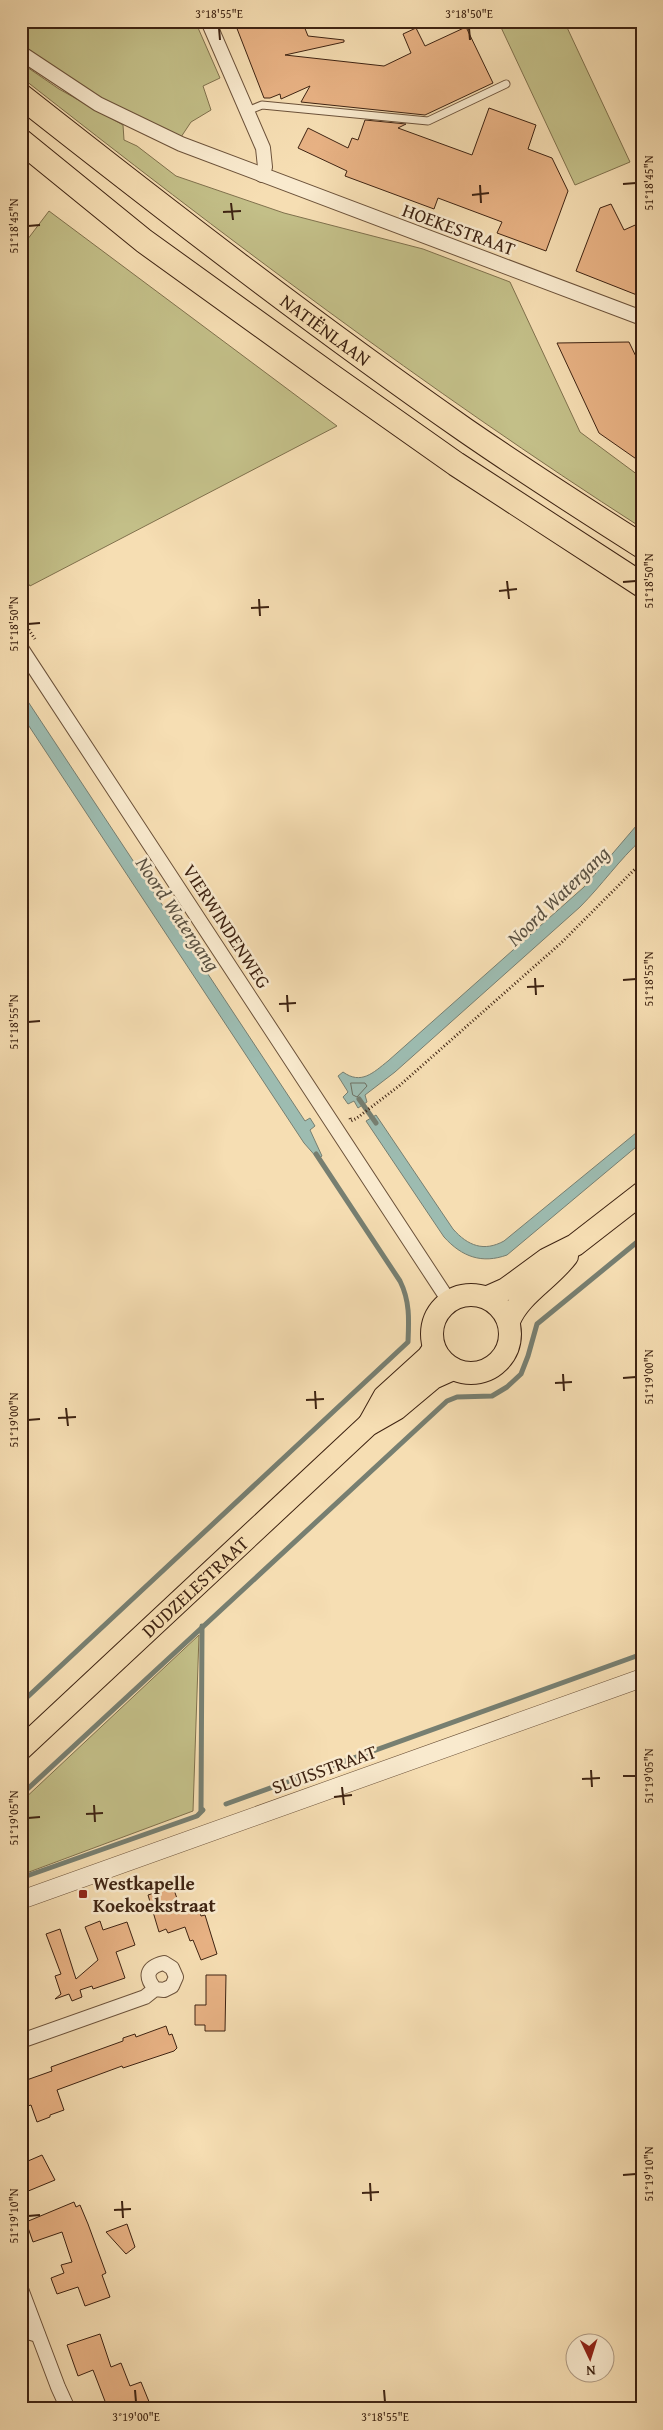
<svg xmlns="http://www.w3.org/2000/svg" width="663" height="2430" viewBox="0 0 663 2430" font-family="'Gentium Book Plus',serif">
  <rect width="100%" height="100%" fill="#f6deb3"/>
  <filter id="stains"><feTurbulence type="fractalNoise" baseFrequency=".004" numOctaves="4"/><feColorMatrix values="0 0 0 0 .2 0 0 0 0 .09 0 0 0 0 .02 0 0 0 .5 -.17"/></filter>
  <radialGradient id="worn" r=".72"><stop offset=".6" stop-color="#630" stop-opacity="0"/><stop offset="1" stop-color="#630" stop-opacity=".3"/></radialGradient>
  <g fill="#c3bf88" stroke="#80714d">
    <path d="M 21,21 L 195,21 L 220,78 L 203,86 L 211,110 L 191,122 L 181,137 L 98,97 L 21,44 Z"/>
    <path d="M 498,21 L 564,21 L 630,162 L 575,185 Z"/>
    <path d="M 21,63 L 59,89 L 123,125 L 124,140 L 137,146 L 176,176 L 284,213 L 423,249 L 510,282 L 580,432 L 642,478 L 642,528 C 426,389 222,235 21,77 Z"/>
    <path d="M 49,211 L 337,426 L 30,586 L 21,573 L 21,248 Z"/>
    <path d="M 199,1635 L 193,1811 L 21,1875 L 21,1802 Z"/>
  </g>
  <g fill="#9dbcb1" stroke="#777f71">
    <path d="M 21,691 L 305,1121 L 310,1118 L 315,1126 L 310,1130 L 322,1156 L 318,1159 L 304,1143 L 21,714 Z"/>
    <path d="M 642,819 L 642,839 C 619,860 602,885 580,907 L 395,1072 L 365,1095 L 367,1102 L 358,1108 L 354,1101 L 348,1104 L 343,1097 L 348,1092 L 338,1076 L 343,1072 C 361,1085 373,1073 388,1061 L 584,887 Z"/>
    <path d="M 376,1115 L 453,1229 C 468,1246 484,1252 504,1241 L 642,1128 L 642,1142 L 507,1255 C 482,1264 462,1257 444,1237 L 366,1121 Z"/>
  </g>
  <g fill="none" stroke-linecap="round" stroke-linejoin="round">
    <path stroke="#6e7062" stroke-width="1" d="M 351,1083 L 365,1083 L 367,1086 L 357,1097 L 353,1095 Z"/>
    <g stroke="#777f71" stroke-width="5">
      <path d="M 359,1099 L 376,1123"/>
      <path d="M 21,1703 L 408,1342 C 409,1320 410,1301 400,1281 L 316,1154"/>
      <path d="M 21,1795 L 447,1401 L 457,1397 L 492,1396 L 507,1387 L 521,1374 L 528,1356 L 537,1324 L 642,1238"/>
      <path d="M 226,1804 L 642,1654"/>
      <path d="M 201,1811 L 202,1626"/>
      <path d="M 21,1878 L 197,1816 L 203,1810"/>
    </g>
  </g>
  <g fill="#e8b284" stroke="#3e2312">
    <path d="M 247,21 L 302,21 L 308,36 L 344,40 L 344,42 L 285,55 L 384,66 L 411,53 L 403,34 L 416,28 L 425,46 L 466,27 L 493,83 L 425,115 L 301,102 L 310,86 L 281,99 L 280,94 L 270,98 L 264,98 L 236,26 Z"/>
    <path d="M 489,108 L 536,125 L 528,149 L 552,158 L 568,191 L 546,251 L 497,233 L 502,222 L 438,198 L 434,209 L 345,176 L 347,171 L 298,148 L 308,128 L 348,148 L 352,138 L 358,140 L 365,120 L 406,124 L 398,128 L 472,155 Z"/>
    <path d="M 611,204 L 624,230 L 642,222 L 642,297 L 576,271 L 600,208 Z"/>
    <path d="M 629,342 L 642,369 L 642,463 L 599,433 L 557,343 Z"/>
    <path d="M 173,1887 L 180,1907 L 196,1901 L 201,1916 L 205,1915 L 217,1954 L 201,1960 L 193,1940 L 190,1941 L 185,1927 L 168,1933 L 166,1929 L 159,1932 L 148,1895 Z"/>
    <path d="M 100,1921 L 103,1930 L 127,1922 L 135,1945 L 116,1952 L 125,1978 L 93,1989 L 92,1986 L 80,1990 L 82,1997 L 72,2001 L 69,1994 L 55,1999 L 61,1994 L 55,1976 L 61,1974 L 46,1934 L 60,1929 L 76,1979 L 98,1960 L 85,1927 Z"/>
    <path d="M 206,1975 L 226,1975 L 225,2031 L 205,2031 L 205,2025 L 195,2025 L 195,2005 L 206,2005 Z"/>
    <path d="M 166,2026 L 169,2035 L 172,2034 L 177,2048 L 174,2051 L 123,2068 L 122,2066 L 57,2090 L 64,2110 L 50,2115 L 50,2117 L 37,2122 L 31,2105 L 21,2108 L 21,2082 L 52,2071 L 51,2067 L 123,2041 L 123,2038 L 135,2034 L 136,2037 Z"/>
    <path d="M 42,2155 L 55,2180 L 21,2194 L 21,2164 Z"/>
    <path d="M 74,2202 L 76,2207 L 80,2205 L 88,2224 L 106,2273 L 102,2275 L 110,2297 L 85,2306 L 78,2287 L 57,2294 L 52,2281 L 51,2278 L 64,2273 L 61,2265 L 72,2262 L 62,2232 L 33,2242 L 26,2222 Z"/>
    <path d="M 127,2224 L 135,2247 L 126,2254 L 106,2232 Z"/>
    <path d="M 100,2334 L 111,2367 L 121,2363 L 130,2386 L 141,2382 L 152,2409 L 108,2409 L 93,2370 L 78,2376 L 67,2345 Z"/>
  </g>
  <g fill="none" stroke-linecap="round" stroke-linejoin="round">
    <g stroke="#6c523a" stroke-width="9">
      <path id="service" d="M 247,111 L 262,105 L 428,121 L 506,84"/>
    </g>
    <g stroke="#6c523a" stroke-width="16">
      <g id="minor">
        <path d="M 208,21 L 263,148 L 265,167 L 262,175"/>
        <path d="M 21,53 L 98,104 L 181,144 L 642,318"/>
        <path d="M 21,648 L 449,1301"/>
        <path d="M 21,2041 L 145,1997 L 155,1989 L 164,1990 L 172,1986 L 176,1977 L 172,1968 L 164,1963 C 147,1967 144,1976 155,1989"/>
        <path d="M 21,2289 L 58,2387 L 68,2409"/>
        <path d="M 21,2330 L 38,2335"/>
      </g>
    </g>
    <g stroke="#6c523a" stroke-width="19">
      <path id="tertiary" d="M 21,1900 L 642,1678"/>
    </g>
    <g stroke="#3e2312" stroke-width="24">
      <g id="primary">
        <circle cx="471" cy="1334" r="39"/>
        <path d="M 488,1297 L 506,1289 L 547,1259 L 575,1245 L 642,1193"/>
        <path d="M 509,1321 C 520,1294 550,1279 567,1256"/>
        <path d="M 369,1424 L 384,1397 L 428,1357 L 434,1348"/>
        <path id="s1" d="M 21,1749 L 368,1425 L 396,1409 L 433,1378 L 453,1369"/>
      </g>
    </g>
    <g stroke="#3e2312" stroke-width="26">
      <g id="trunk">
        <path id="s2" d="M 21,96 C 167,211 313,324 465,430 C 523,470 582,508 642,546"/>
        <path d="M 21,141 L 144,241 L 330,375 L 456,464 L 642,585"/>
      </g>
    </g>
    <g stroke="#3e2312" stroke-width="3" stroke-dasharray="1 2.5" stroke-linecap="butt">
      <path d="M 21,618 L 35,639"/>
      <path d="M 350,1118 L 351,1121 L 357,1118 L 399,1086 L 561,943 L 642,862"/>
    </g>
    <use href="#service" stroke="#f9eace" stroke-width="7"/>
    <use href="#minor" stroke="#f9eace" stroke-width="14"/>
    <use href="#tertiary" stroke="#f9eace" stroke-width="18"/>
    <use href="#primary" stroke="#f6deb3" stroke-width="22"/>
    <use href="#trunk" stroke="#f6deb3" stroke-width="24"/>
  </g>
  <path fill="none" stroke="#3e2312" stroke-width="2" d="M 219,28 L 220,40M 469,28 L 470,40M 623,184 L 636,183M 480,185 L 481,203M 472,195 L 489,193M 231,203 L 233,220M 223,212 L 241,211M 28,226 L 40,225M 507,581 L 509,599M 623,582 L 636,581M 499,591 L 517,589M 259,599 L 260,616M 251,608 L 269,607M 28,624 L 40,623M 535,978 L 536,995M 623,980 L 636,979M 527,987 L 544,986M 287,995 L 288,1012M 279,1004 L 296,1003M 28,1022 L 40,1021M 563,1374 L 564,1391M 623,1378 L 636,1377M 555,1383 L 572,1382M 315,1391 L 316,1409M 306,1400 L 324,1399M 66,1408 L 68,1426M 58,1418 L 76,1417M 28,1420 L 40,1419M 591,1770 L 592,1787M 623,1776 L 636,1776M 582,1779 L 600,1778M 342,1787 L 344,1805M 334,1797 L 352,1795M 94,1805 L 95,1822M 86,1814 L 103,1813M 28,1818 L 40,1817M 623,2175 L 636,2174M 370,2183 L 371,2201M 362,2193 L 379,2192M 122,2201 L 123,2218M 114,2210 L 131,2209M 28,2216 L 40,2215M 135,2390 L 136,2402M 384,2390 L 385,2402"/>
  <rect fill="#8f2418" stroke="#f9eace" stroke-width="2" x="78" y="1889" width="10" height="10" rx="2.5"/>
  <g text-anchor="middle" stroke-width="5" stroke-linejoin="round" paint-order="stroke">
    <g font-size="19" fill="#3e2312" stroke="#f9eace">
      <text transform="translate(459 229) rotate(20)" y="7">HOEKESTRAAT</text>
      <text dy="7" stroke="none"><textPath href="#s2" startOffset="384">NATIËNLAAN</textPath></text>
      <text transform="translate(227 926) rotate(57)" y="7">VIERWINDENWEG</text>
      <text dy="7" stroke="none"><textPath href="#s1" startOffset="238">DUDZELESTRAAT</textPath></text>
      <text transform="translate(324 1769) rotate(-20)" y="7">SLUISSTRAAT</text>
    </g>
    <g font-size="19" font-weight="bold" fill="#3e2312" stroke="#f9eace" text-anchor="start">
      <text x="93" y="1890">Westkapelle<tspan x="93" dy="22">Koekoekstraat</tspan></text>
    </g>
    <g font-size="20" font-style="italic" fill="#5a5142" stroke="#f9eace">
      <text transform="translate(558 896) rotate(-44)" y="7">Noord Watergang</text>
      <text transform="translate(178 914) rotate(56)" y="7">Noord Watergang</text>
    </g>
  </g>
  <rect width="663" height="2430" fill="none" stroke="#f6deb3" stroke-width="55"/>
  <g transform="translate(590 2358) rotate(176)"><circle r="24" fill="#f9eace" stroke="#ae9a83"/>
  <path d="M0-4L9 19L0 12L-9 19Z" fill="#8f2418"/>
  <text y="-8" font-size="14" font-weight="bold" text-anchor="middle" fill="#3e2312">N</text>
  </g>
  <rect x="28" y="28" width="608" height="2374" fill="none" stroke="#3e2312" stroke-width="2"/>
  <g font-size="12" text-anchor="middle" fill="#3e2312">
    <text x="219" y="18">3°18'55"E</text>
    <text x="469" y="18">3°18'50"E</text>
    <text transform="translate(649 183) rotate(-90)" y="4">51°18'45"N</text>
    <text transform="translate(14 226) rotate(-90)" y="4">51°18'45"N</text>
    <text transform="translate(649 581) rotate(-90)" y="4">51°18'50"N</text>
    <text transform="translate(14 624) rotate(-90)" y="4">51°18'50"N</text>
    <text transform="translate(649 979) rotate(-90)" y="4">51°18'55"N</text>
    <text transform="translate(14 1022) rotate(-90)" y="4">51°18'55"N</text>
    <text transform="translate(649 1377) rotate(-90)" y="4">51°19'00"N</text>
    <text transform="translate(14 1420) rotate(-90)" y="4">51°19'00"N</text>
    <text transform="translate(649 1776) rotate(-90)" y="4">51°19'05"N</text>
    <text transform="translate(14 1818) rotate(-90)" y="4">51°19'05"N</text>
    <text transform="translate(649 2174) rotate(-90)" y="4">51°19'10"N</text>
    <text transform="translate(14 2216) rotate(-90)" y="4">51°19'10"N</text>
    <text x="136" y="2421">3°19'00"E</text>
    <text x="385" y="2421">3°18'55"E</text>
  </g>
  <rect width="100%" height="100%" filter="url(#stains)"/>
  <rect width="100%" height="100%" fill="url(#worn)"/>
</svg>
